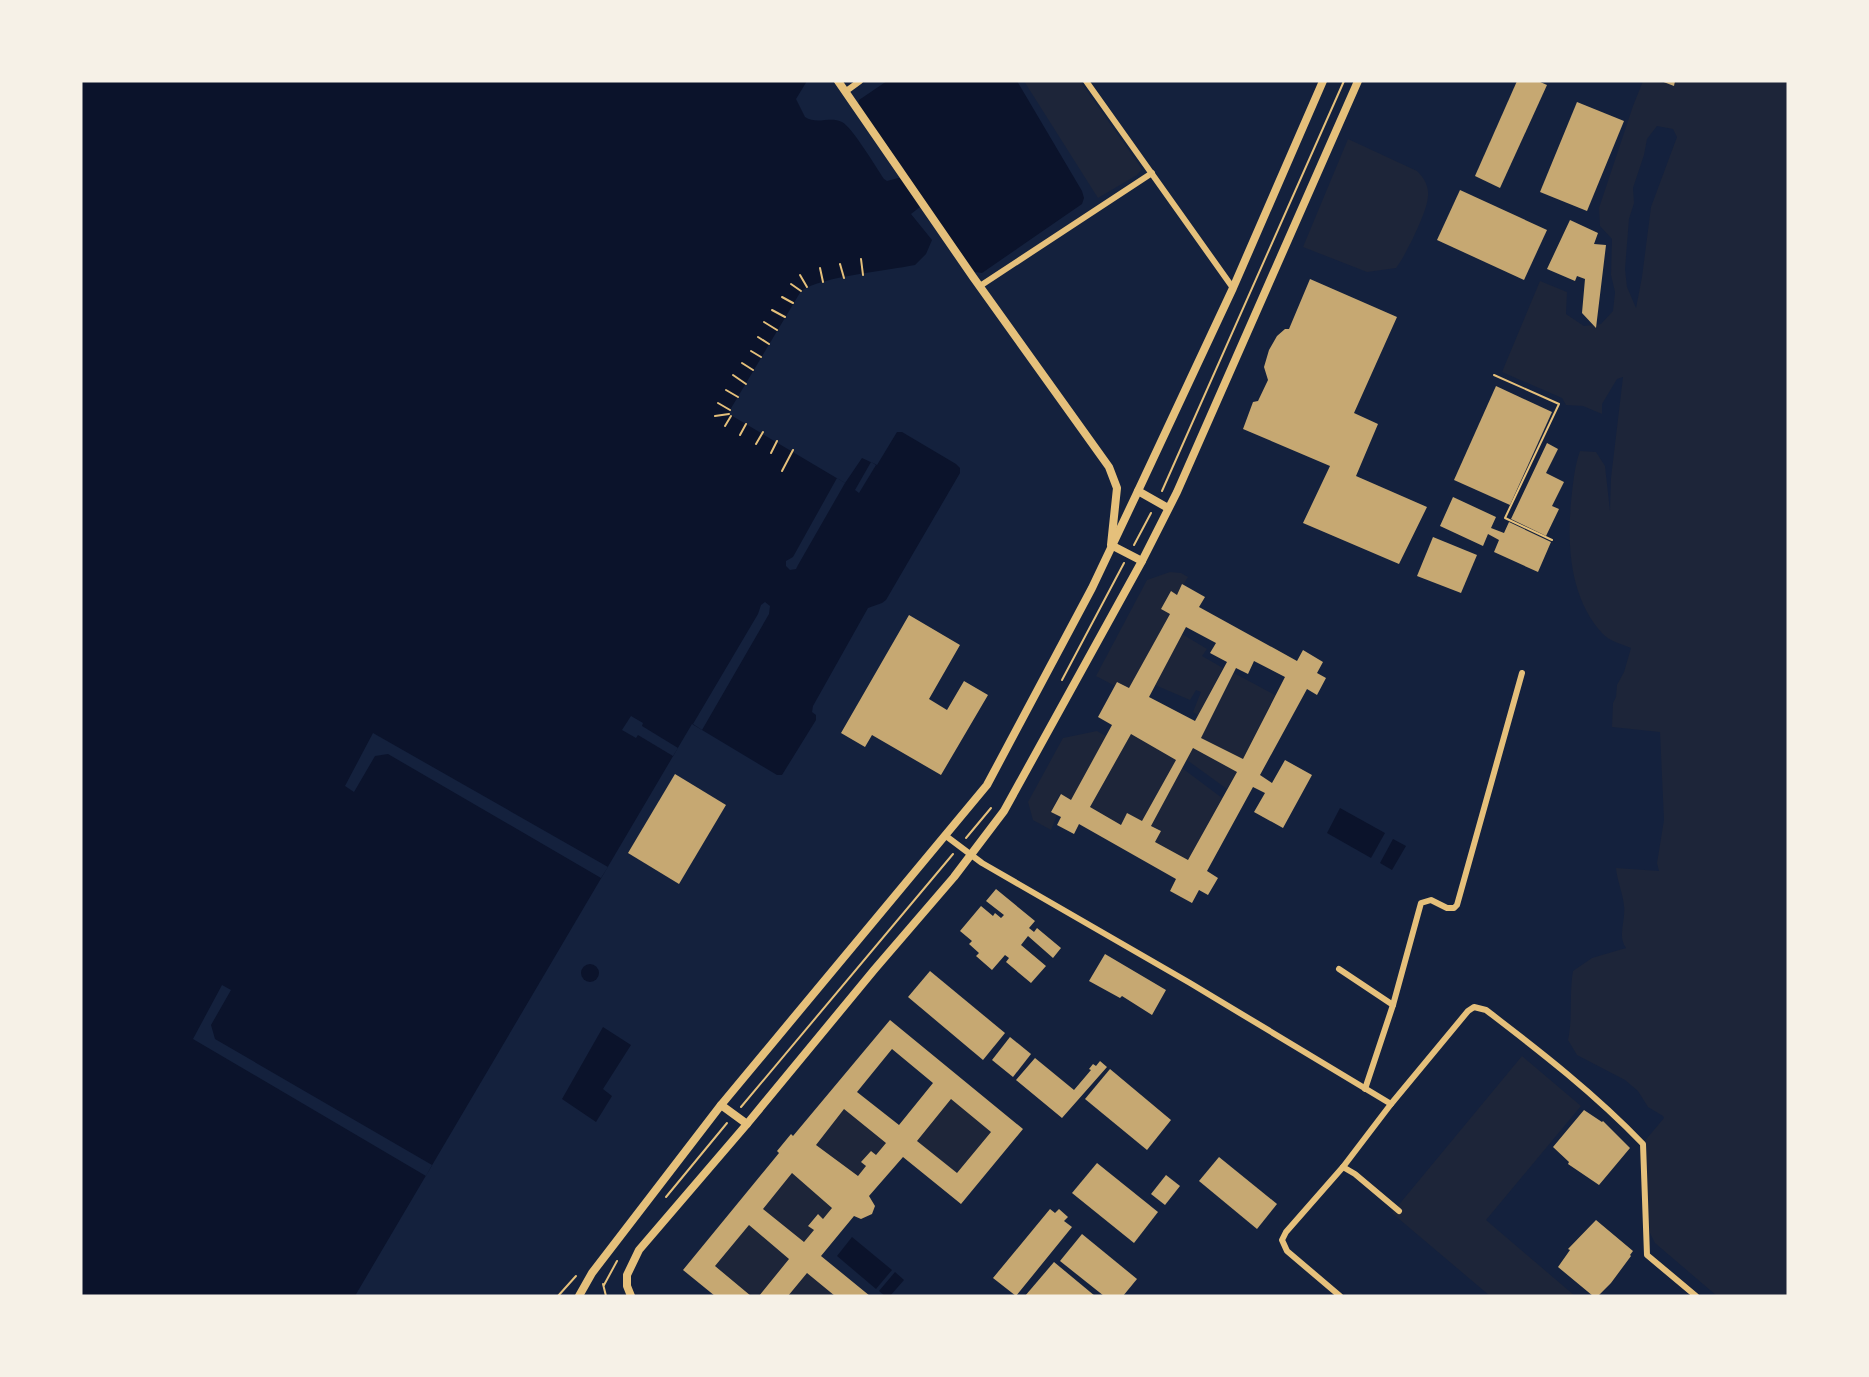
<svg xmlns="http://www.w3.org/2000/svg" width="1869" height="1377" viewBox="0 0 1869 1377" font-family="Montserrat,sans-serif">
  <rect width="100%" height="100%" fill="#14213d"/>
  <g fill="#1d2539" fill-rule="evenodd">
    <path d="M 1024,81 L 1080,81 L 1142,169 L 1137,175 L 1098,198 Z"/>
    <path d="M 1643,81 L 1788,81 L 1788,1296 L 1717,1296 L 1655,1243 L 1650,1233 L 1643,1143 L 1664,1118 L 1663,1116 L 1648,1107 L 1638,1091 L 1625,1080 L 1577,1055 L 1568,1040 C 1573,1017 1569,994 1573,971 L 1592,958 L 1626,948 C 1617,936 1626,920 1624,906 C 1623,893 1617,881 1616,868 L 1659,871 L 1657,863 L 1664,820 L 1660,732 L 1612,727 L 1613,703 L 1616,697 L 1617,685 L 1624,672 L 1631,648 C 1621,644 1609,641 1602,633 C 1570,598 1567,546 1571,502 C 1573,484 1574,468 1580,451 L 1596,452 L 1605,466 L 1610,511 L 1611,478 L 1623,377 L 1617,379 L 1602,404 L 1602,414 L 1583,406 L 1566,405 L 1562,398 L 1502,372 L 1540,281 L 1567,292 L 1566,314 L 1584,326 L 1601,324 L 1613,311 L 1615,292 L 1611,275 L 1612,239 L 1600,226 L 1599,208 L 1633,106 ZM 1657,126 L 1673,129 L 1677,137 L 1651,207 L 1642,277 L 1636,308 L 1627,287 L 1625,269 L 1629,219 L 1634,203 L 1633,188 L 1644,155 L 1647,139 Z"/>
    <path d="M 1348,139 L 1417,171 C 1424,178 1429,186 1428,196 C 1428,210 1405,257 1396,268 L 1367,272 L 1303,247 Z"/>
    <path d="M 1170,572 L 1181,573 L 1188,577 L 1177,595 L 1170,592 L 1161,609 L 1170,614 L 1129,688 L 1117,682 L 1115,686 L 1096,676 L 1147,580 Z"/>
    <path d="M 1182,634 L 1207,649 L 1202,656 L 1223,668 L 1198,715 L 1193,712 L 1201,692 L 1196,690 L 1190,700 L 1155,685 Z"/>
    <path d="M 1234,673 L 1275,695 L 1243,759 L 1201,738 Z"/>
    <path d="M 1097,731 L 1106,736 L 1071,800 L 1060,794 L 1051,811 L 1057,815 L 1051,830 L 1033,820 L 1028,802 L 1063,738 Z"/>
    <path d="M 1131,734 L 1176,760 L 1142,821 L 1127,814 L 1121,825 L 1090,807 Z"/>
    <path d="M 1193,748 L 1237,772 L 1227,789 L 1187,760 Z"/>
    <path d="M 1182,768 L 1222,798 L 1188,860 L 1155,842 L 1161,831 L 1151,826 Z"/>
    <path d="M 1522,1056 L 1581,1106 L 1486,1220 L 1575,1296 L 1490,1296 L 1392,1213 Z"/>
    <path d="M 951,1099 L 991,1132 L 957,1173 L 917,1141 Z"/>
    <path d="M 844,1109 L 886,1143 L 876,1155 L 871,1151 L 862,1162 L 866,1166 L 858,1176 L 816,1145 Z"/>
    <path d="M 792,1173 L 832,1208 L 823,1219 L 817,1214 L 808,1225 L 814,1230 L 804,1242 L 763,1209 Z"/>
    <path d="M 749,1225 L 789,1259 L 759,1296 L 751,1296 L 715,1266 Z"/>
    <path d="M 807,1273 L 835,1296 L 788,1296 Z"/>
  </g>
  <g fill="#0b132b">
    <path d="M 81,81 L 807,81 L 796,99 L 805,117 C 817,125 830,116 842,122 C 852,127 876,167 884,179 L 887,181 L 902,177 L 904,169 L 858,106 L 859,100 L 887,81 L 1017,81 L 1082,191 L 1084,198 L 1082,204 L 982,273 L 975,272 L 925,203 L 911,214 L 932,240 L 926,254 L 915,265 C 886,271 823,276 801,291 L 730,410 L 729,414 L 845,483 L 862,458 L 877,465 L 897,432 L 902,432 L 956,464 L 960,468 L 960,473 L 886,600 L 882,603 L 868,608 L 813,706 L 812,712 L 816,715 L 816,720 L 782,775 L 777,775 L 692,724 L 355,1296 L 81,1296 Z"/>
    <path d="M 1340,808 L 1385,833 L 1371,858 L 1327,833 Z"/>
    <path d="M 1393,839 L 1406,846 L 1392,870 L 1380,863 Z"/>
    <circle cx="590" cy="973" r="9"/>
    <path d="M 603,1027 L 631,1045 L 603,1089 L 612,1096 L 596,1122 L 562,1099 Z"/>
    <path d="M 852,1237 L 892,1270 L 876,1289 L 837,1256 Z"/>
    <path d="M 895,1272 L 904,1280 L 890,1296 L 885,1296 L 879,1291 Z"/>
  </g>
  <g fill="#14213d">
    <path d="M 871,462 L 876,465 L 859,493 L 855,490 Z"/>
    <path d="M 837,478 L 845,483 L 798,565 L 796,569 L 790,570 L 786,566 L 786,561 L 793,557 Z"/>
    <path d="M 765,602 L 770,606 L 769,614 L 702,730 L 693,724 L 758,614 L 761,605 Z"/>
    <path d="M 631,716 L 643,723 L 642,726 L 678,748 L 673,756 L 638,735 L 636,738 L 622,730 Z"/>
    <path d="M 373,733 L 608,867 L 601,878 L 388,754 L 375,756 L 354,792 L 345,786 Z"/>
    <path d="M 222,985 L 231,990 L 211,1025 L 215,1039 L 432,1165 L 426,1176 L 193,1039 Z"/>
  </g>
  <g fill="#c6a872" fill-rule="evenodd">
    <path d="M 1517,81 L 1538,81 L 1547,85 L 1500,188 L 1475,176 Z"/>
    <path d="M 1661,81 L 1675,81 L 1674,86 Z"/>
    <path d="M 1577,102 L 1624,121 L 1587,211 L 1540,192 Z"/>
    <path d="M 1460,190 L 1547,230 L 1524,280 L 1437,240 Z"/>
    <path d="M 1570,220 L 1598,233 L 1594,244 L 1606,245 L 1596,328 L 1582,313 L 1585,279 L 1577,276 L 1575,281 L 1547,269 Z"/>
    <path d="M 1310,279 L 1397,317 L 1354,413 L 1378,424 L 1356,476 L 1427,507 L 1399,564 L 1303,523 L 1330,466 L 1243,429 L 1253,402 L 1258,401 L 1268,380 L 1264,367 L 1269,350 L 1277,336 L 1285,329 L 1289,329 Z"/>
    <path d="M 1496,386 L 1552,412 L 1510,505 L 1454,480 Z"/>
    <path d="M 1547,443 L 1558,449 L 1546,473 L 1564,482 L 1552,506 L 1559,509 L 1546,536 L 1511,519 Z"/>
    <path d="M 1453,497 L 1496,517 L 1491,528 L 1504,533 L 1509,522 L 1551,542 L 1538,572 L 1494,552 L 1499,540 L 1488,534 L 1483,546 L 1440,526 Z"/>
    <path d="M 1433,537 L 1477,555 L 1461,593 L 1417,576 Z"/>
    <path d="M 1182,584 L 1205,597 L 1199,607 L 1297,661 L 1303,650 L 1323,662 L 1317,673 L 1326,678 L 1317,695 L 1307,689 L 1260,775 L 1272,783 L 1285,760 L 1312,775 L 1283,828 L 1254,812 L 1265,793 L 1253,787 L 1207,871 L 1218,878 L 1208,895 L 1199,890 L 1192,903 L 1170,891 L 1176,879 L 1079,824 L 1074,834 L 1057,825 L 1061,817 L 1051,812 L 1061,794 L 1071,800 L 1112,725 L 1098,717 L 1117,682 L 1129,688 L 1170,614 L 1161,609 L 1171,591 L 1177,595 ZM 1186,627 L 1216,643 L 1210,653 L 1227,662 L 1195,721 L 1149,697 ZM 1254,661 L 1285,677 L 1243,759 L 1201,738 L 1236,668 L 1248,674 ZM 1131,734 L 1176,760 L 1142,821 L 1127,813 L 1121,825 L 1090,807 ZM 1193,748 L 1237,772 L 1188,860 L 1155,842 L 1161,831 L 1151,826 Z"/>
    <path d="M 909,615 L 960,645 L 929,699 L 947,710 L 964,681 L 988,695 L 941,775 L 872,735 L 865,747 L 841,733 Z"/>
    <path d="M 675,774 L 726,805 L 679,884 L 628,853 Z"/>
    <path d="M 996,889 L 1035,921 L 1029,928 L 1034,932 L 1037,928 L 1061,948 L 1053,958 L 1028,936 L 1021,945 L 1046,966 L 1031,983 L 1006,962 L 1009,958 L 1005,955 L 992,970 L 976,956 L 979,953 L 969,944 L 972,941 L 960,931 L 981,906 L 993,916 L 995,913 L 1001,918 L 1004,915 L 986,901 Z"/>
    <path d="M 1105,954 L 1166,990 L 1152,1015 L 1122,996 L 1120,998 L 1089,981 Z"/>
    <path d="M 930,971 L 1005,1033 L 983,1060 L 908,997 Z"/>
    <path d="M 890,1020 L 1023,1129 L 961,1204 L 903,1157 L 869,1196 L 875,1206 L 872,1214 L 861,1219 L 854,1216 L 821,1256 L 870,1296 L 835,1296 L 807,1273 L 788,1296 L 759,1296 L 789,1259 L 749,1225 L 715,1266 L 751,1296 L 715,1296 L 683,1270 L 779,1153 L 777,1151 L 791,1134 L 793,1136 ZM 892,1049 L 933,1083 L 899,1125 L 857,1092 ZM 951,1099 L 991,1132 L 957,1173 L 917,1141 ZM 844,1109 L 886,1143 L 876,1155 L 871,1151 L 861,1162 L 866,1166 L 858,1176 L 816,1145 ZM 792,1173 L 832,1208 L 823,1219 L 818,1214 L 808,1226 L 814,1230 L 804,1242 L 763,1209 Z"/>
    <path d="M 1010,1037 L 1031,1054 L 1013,1077 L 992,1060 Z"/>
    <path d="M 1035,1058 L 1074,1090 L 1091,1070 L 1089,1069 L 1093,1064 L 1096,1066 L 1100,1061 L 1107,1067 L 1062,1118 L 1016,1080 Z"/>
    <path d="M 1110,1069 L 1171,1120 L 1147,1150 L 1085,1099 Z"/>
    <path d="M 1584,1110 L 1602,1122 L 1603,1121 L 1630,1148 L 1599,1185 L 1568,1164 L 1569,1162 L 1553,1147 Z"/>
    <path d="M 1219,1157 L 1277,1204 L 1257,1229 L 1199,1181 Z"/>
    <path d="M 1097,1163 L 1158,1212 L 1134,1243 L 1072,1193 Z"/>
    <path d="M 1166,1175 L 1180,1186 L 1165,1205 L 1151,1194 Z"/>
    <path d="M 1050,1209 L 1055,1213 L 1059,1209 L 1068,1217 L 1064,1221 L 1072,1227 L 1016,1296 L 993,1278 Z"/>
    <path d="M 1596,1220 L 1633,1251 L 1630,1255 L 1631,1256 L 1611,1283 L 1598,1296 L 1593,1296 L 1558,1267 L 1570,1250 L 1568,1249 Z"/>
    <path d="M 1082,1234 L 1137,1279 L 1123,1296 L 1104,1296 L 1060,1261 Z"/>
    <path d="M 1054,1262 L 1095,1296 L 1025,1296 Z"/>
  </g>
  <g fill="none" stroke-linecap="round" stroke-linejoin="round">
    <g stroke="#e5c07b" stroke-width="2">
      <path d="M 861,259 L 863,275"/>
      <path d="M 840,264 L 844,278"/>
      <path d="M 820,268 L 823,282"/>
      <path d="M 800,275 L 807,287"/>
      <path d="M 791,284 L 801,291"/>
      <path d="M 782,297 L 793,303"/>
      <path d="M 772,310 L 785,317"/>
      <path d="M 764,322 L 777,330"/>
      <path d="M 758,337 L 769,344"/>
      <path d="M 751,351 L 761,357"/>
      <path d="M 742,363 L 753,370"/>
      <path d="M 733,375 L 746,384"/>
      <path d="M 1494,375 L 1559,404 L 1505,518 L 1552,540"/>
      <path d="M 726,390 L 738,397"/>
      <path d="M 718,403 L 730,410"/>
      <path d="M 715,416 L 729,414"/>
      <path d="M 725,426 L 731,416"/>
      <path d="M 740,435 L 746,424"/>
      <path d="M 756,444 L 763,432"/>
      <path d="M 771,453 L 777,441"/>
      <path d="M 782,471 L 793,450"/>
      <path d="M 1162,491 L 1344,81"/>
      <path d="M 1134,545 L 1151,513"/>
      <path d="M 1062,680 L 1124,563"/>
      <path d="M 966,838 L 991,808"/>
      <path d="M 741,1107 L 953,854"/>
      <path d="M 666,1197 L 727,1123"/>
      <path d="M 603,1284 L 606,1296"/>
      <path d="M 604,1285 L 617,1261"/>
      <path d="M 558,1296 L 576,1276"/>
    </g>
    <g stroke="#e5c07b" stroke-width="6">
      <path d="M 1086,81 L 1233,288"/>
      <path d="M 845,92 L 860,81"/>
      <path d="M 980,286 L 1152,173"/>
      <path d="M 946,836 L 982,863 L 1190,983 L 1391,1104"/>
      <path d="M 1339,969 L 1393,1005"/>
      <path d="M 1365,1089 L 1393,1005 L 1421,903 L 1431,900 L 1447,908 L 1454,908 L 1457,905 L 1522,673"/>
      <path d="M 1343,1167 L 1355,1174 L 1399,1211"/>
      <path d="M 1340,1296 L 1287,1251 L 1282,1240 L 1286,1232 L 1343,1167 L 1391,1104 L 1468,1011 L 1474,1007 L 1486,1010 C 1541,1052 1595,1094 1643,1144 L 1647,1255 L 1696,1296"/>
    </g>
    <g stroke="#e5c07b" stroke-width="8">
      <path d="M 838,81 L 973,277 L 1109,467 L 1117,488 L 1111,545 L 1142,561"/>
      <path d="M 1138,491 L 1168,508"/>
      <path d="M 721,1105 L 747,1124"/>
      <path d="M 579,1296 L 592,1273 L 721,1105 L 987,785 L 1092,588 L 1138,491 L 1233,288 L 1323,81"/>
      <path d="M 631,1296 L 627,1286 L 627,1275 L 639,1250 L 747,1124 L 874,970 L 954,877 L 1004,811 L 1142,561 L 1177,492 L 1358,81"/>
    </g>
  </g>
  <rect width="1869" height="1377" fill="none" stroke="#f6f1e7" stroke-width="165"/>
</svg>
